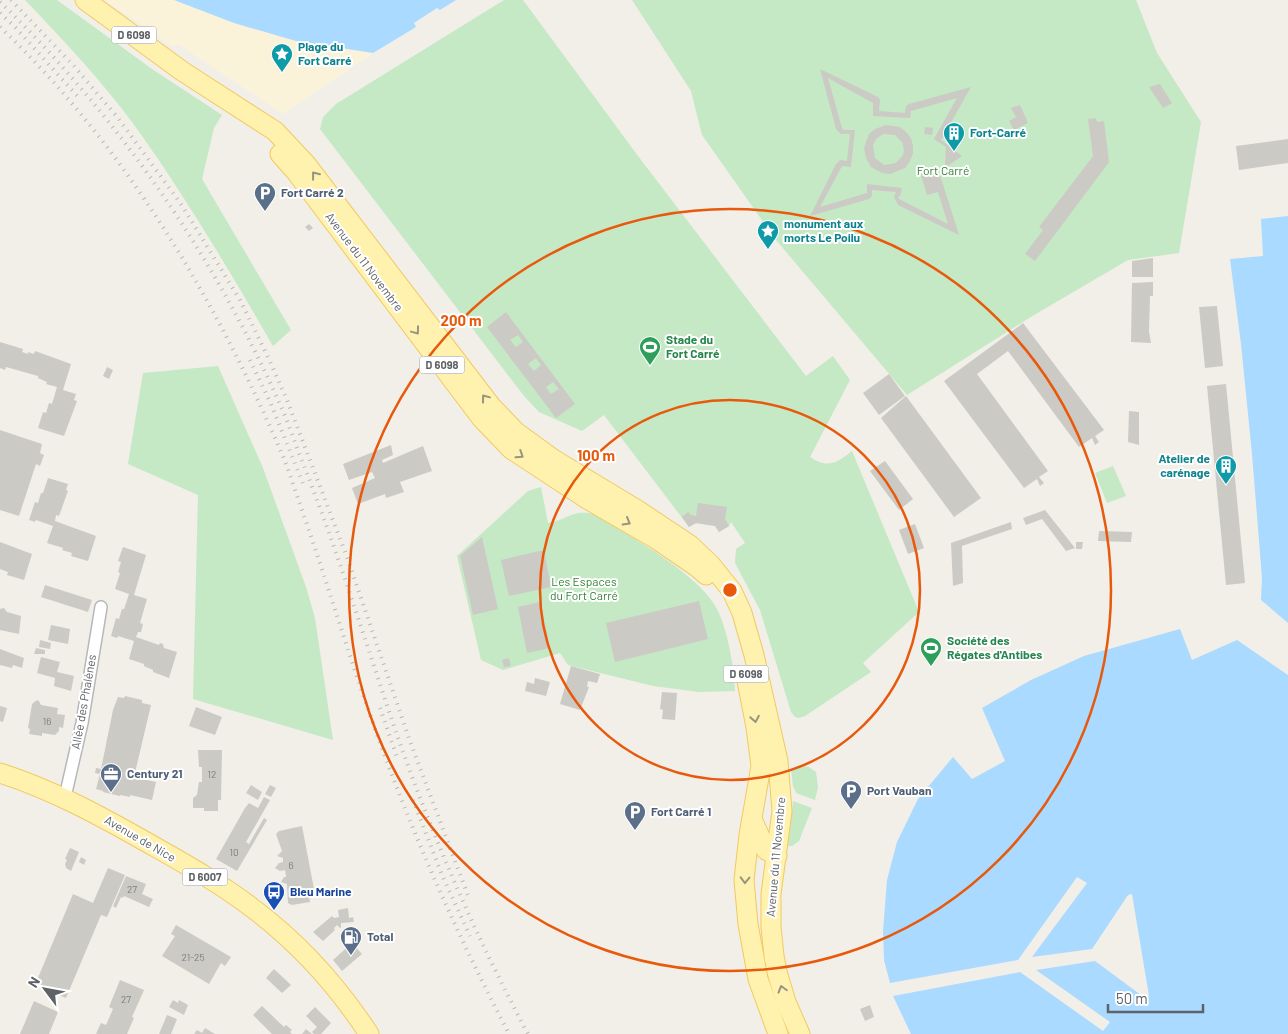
<svg xmlns="http://www.w3.org/2000/svg" width="1288" height="1034" viewBox="0 0 1288 1034" font-family="Barlow,sans-serif">
  <rect width="100%" height="100%" fill="#f1efe8"/>
  <g fill="#c5e8c5">
    <path d="M 25,0 L 57,0 L 152,69 L 222,115 L 214,128 L 202,179 L 291,330 L 273,346 C 231,273 188,201 140,133 C 106,85 65,42 25,0 Z"/>
    <path d="M 504,0 L 523,0 L 638,156 L 806,376 L 833,356 L 850,380 L 810,457 C 828,469 837,463 852,451 L 919,612 L 863,663 L 871,672 L 805,716 L 799,718 L 795,717 L 791,712 L 760,610 L 735,563 L 736,549 L 745,543 L 731,522 L 729,526 L 719,532 L 715,526 L 696,523 L 689,527 L 604,415 L 582,431 L 539,412 L 524,396 L 320,129 L 323,117 L 336,104 Z"/>
    <path d="M 632,0 L 1136,0 L 1157,53 L 1201,122 L 1179,253 L 1128,260 L 1034,315 L 907,395 L 776,240 L 702,135 L 691,91 Z"/>
    <path d="M 218,366 L 263,468 L 306,587 L 315,618 L 333,740 L 193,699 L 198,495 L 128,464 L 143,373 Z"/>
    <path d="M 1113,466 L 1126,496 L 1107,503 L 1095,473 Z"/>
    <path d="M 541,487 L 548,523 C 570,519 571,509 595,514 C 630,537 698,573 717,609 C 728,631 734,667 735,691 L 699,692 L 653,686 L 568,665 L 560,653 L 503,670 L 481,660 L 457,556 L 528,491 Z"/>
    <path d="M 800,765 L 809,767 L 816,772 L 818,787 L 815,800 L 796,793 L 793,786 L 791,769 Z"/>
    <path d="M 793,801 L 812,808 L 799,841 L 792,846 L 788,846 Z"/>
  </g>
  <path fill="#fbf3d9" d="M 105,0 L 174,0 L 234,23 L 296,41 L 373,53 L 283,114 L 178,44 L 173,47 Z"/>
  <g fill="#aadaff">
    <path d="M 174,0 L 456,0 L 440,10 L 437,8 L 414,23 L 416,27 L 373,53 L 296,41 L 234,23 Z"/>
    <path d="M 1288,216 L 1288,623 L 1261,600 L 1262,578 L 1252,454 L 1241,344 L 1230,259 L 1263,256 L 1261,219 Z"/>
    <path d="M 1180,629 L 1192,660 L 1237,640 L 1288,675 L 1288,1034 L 911,1034 L 893,996 L 1020,972 L 1103,1031 L 1110,1022 L 1036,970 L 1095,961 L 1145,998 L 1149,996 L 1132,894 L 1128,895 L 1092,949 L 1032,957 L 1087,883 L 1077,877 L 1018,960 L 890,983 L 884,960 L 883,931 L 887,880 L 897,842 L 918,799 L 953,757 L 972,779 L 1005,761 L 982,708 L 1031,680 L 1084,656 Z"/>
  </g>
  <g fill="#cccac5" fill-rule="evenodd">
    <path d="M 820,69 L 878,97 L 880,100 L 879,111 L 905,113 L 906,106 L 909,104 L 971,87 L 941,140 L 962,156 L 939,172 L 959,235 L 898,205 L 894,197 L 896,192 L 872,190 L 872,196 L 869,199 L 810,216 L 836,164 L 840,160 L 847,161 L 850,134 L 841,134 L 836,129 ZM 828,78 L 873,103 L 873,116 L 910,118 L 911,113 L 910,112 L 911,111 L 957,98 L 934,139 L 946,147 L 945,165 L 932,174 L 920,172 L 927,195 L 938,192 L 948,224 L 899,199 L 898,197 L 900,196 L 902,188 L 867,184 L 867,193 L 820,207 L 842,166 L 851,167 L 855,130 L 844,130 L 842,128 Z"/>
    <path d="M 1160,84 L 1172,103 L 1163,108 L 1149,87 Z"/>
    <path d="M 1020,105 L 1028,123 L 1014,130 L 1009,121 L 1016,117 L 1011,108 Z"/>
    <path d="M 1096,118 L 1097,122 L 1104,121 L 1109,162 L 1035,261 L 1025,254 L 1043,230 L 1039,227 L 1093,156 L 1088,119 Z"/>
    <path d="M 886,125 L 900,127 L 906,132 L 911,138 L 913,146 L 913,153 L 910,161 L 905,168 L 890,174 L 882,173 L 871,167 L 866,158 L 864,148 L 869,134 L 875,129 ZM 883,134 L 895,135 L 902,142 L 904,150 L 903,155 L 896,163 L 884,165 L 875,158 L 873,145 L 876,139 Z"/>
    <path d="M 925,127 L 933,128 L 932,135 L 924,134 Z"/>
    <path d="M 1288,139 L 1288,163 L 1239,170 L 1236,146 Z"/>
    <path d="M 309,224 L 313,228 L 309,231 L 305,227 Z"/>
    <path d="M 1153,258 L 1153,277 L 1132,277 L 1132,261 Z"/>
    <path d="M 1153,282 L 1153,296 L 1150,296 L 1149,331 L 1151,343 L 1131,342 L 1132,283 Z"/>
    <path d="M 1217,306 L 1223,366 L 1205,368 L 1199,307 Z"/>
    <path d="M 506,312 L 575,404 L 556,418 L 487,327 ZM 518,335 L 523,342 L 516,347 L 510,340 ZM 536,358 L 541,365 L 534,371 L 528,364 ZM 553,382 L 559,389 L 551,394 L 546,387 Z"/>
    <path d="M 1023,323 L 1104,430 L 1095,436 L 1099,442 L 1095,445 L 1092,438 L 1079,447 L 1008,351 L 977,374 L 1048,471 L 1039,477 L 1044,483 L 1040,486 L 1037,479 L 1024,488 L 944,381 Z"/>
    <path d="M 0,342 L 23,349 L 22,352 L 28,354 L 28,352 L 34,354 L 35,351 L 71,364 L 63,390 L 76,394 L 74,400 L 77,401 L 64,436 L 38,428 L 43,412 L 46,413 L 49,403 L 52,404 L 57,387 L 46,384 L 47,382 L 38,378 L 38,376 L 6,367 L 5,370 L 0,368 Z"/>
    <path d="M 107,367 L 113,370 L 109,379 L 103,376 Z"/>
    <path d="M 889,374 L 905,396 L 879,415 L 863,393 Z"/>
    <path d="M 1226,384 L 1245,583 L 1226,585 L 1207,386 Z"/>
    <path d="M 906,396 L 981,498 L 954,517 L 881,418 Z"/>
    <path d="M 1129,411 L 1139,412 L 1139,445 L 1128,442 Z"/>
    <path d="M 0,430 L 42,444 L 40,453 L 44,455 L 40,466 L 36,464 L 19,516 L 0,510 Z"/>
    <path d="M 391,445 L 393,455 L 382,460 L 383,463 L 423,446 L 432,471 L 400,482 L 404,492 L 386,498 L 385,494 L 358,504 L 352,488 L 375,478 L 372,472 L 349,480 L 343,464 Z"/>
    <path d="M 885,461 L 913,499 L 899,510 L 870,471 Z"/>
    <path d="M 48,478 L 68,484 L 66,490 L 68,491 L 59,516 L 56,515 L 55,521 L 96,536 L 88,561 L 71,556 L 72,553 L 62,550 L 63,548 L 47,543 L 53,526 L 36,520 L 35,522 L 29,520 L 35,502 L 38,503 L 41,493 L 43,493 Z"/>
    <path d="M 698,503 L 727,507 L 725,519 L 729,526 L 719,532 L 715,526 L 696,523 L 689,527 L 682,517 L 688,512 L 691,515 L 696,516 Z"/>
    <path d="M 1045,510 L 1075,548 L 1066,551 L 1042,519 L 1026,525 L 1023,518 Z"/>
    <path d="M 1011,522 L 1012,529 L 962,546 L 963,583 L 953,586 L 951,543 Z"/>
    <path d="M 915,524 L 924,548 L 908,554 L 899,530 Z"/>
    <path d="M 1099,531 L 1132,532 L 1131,542 L 1098,541 Z"/>
    <path d="M 482,537 L 498,609 L 473,615 L 460,556 Z"/>
    <path d="M 0,542 L 32,554 L 24,580 L 7,575 L 8,572 L 0,569 Z"/>
    <path d="M 1076,542 L 1083,542 L 1082,549 L 1076,549 Z"/>
    <path d="M 123,547 L 146,555 L 134,595 L 147,599 L 140,623 L 143,624 L 141,632 L 138,632 L 136,637 L 159,645 L 160,643 L 163,644 L 164,648 L 177,652 L 169,678 L 153,672 L 153,670 L 144,666 L 144,664 L 129,659 L 134,641 L 118,636 L 117,638 L 111,636 L 116,618 L 119,619 L 122,609 L 124,609 L 129,594 L 115,589 L 120,573 L 118,572 L 121,562 L 118,561 Z"/>
    <path d="M 544,550 L 551,587 L 509,596 L 501,560 Z"/>
    <path d="M 45,585 L 92,600 L 88,612 L 41,597 Z"/>
    <path d="M 699,601 L 708,639 L 615,662 L 606,623 Z"/>
    <path d="M 540,602 L 550,648 L 527,653 L 518,607 Z"/>
    <path d="M 4,608 L 7,612 L 21,616 L 19,634 L 0,630 L 0,609 Z"/>
    <path d="M 51,625 L 70,629 L 68,644 L 48,640 Z"/>
    <path d="M 40,640 L 51,643 L 50,649 L 39,647 Z"/>
    <path d="M 36,648 L 45,650 L 45,654 L 34,654 Z"/>
    <path d="M 0,649 L 24,658 L 22,668 L 13,665 L 12,668 L 0,665 Z"/>
    <path d="M 41,657 L 60,662 L 57,672 L 74,676 L 71,691 L 54,686 L 55,678 L 37,673 Z"/>
    <path d="M 509,658 L 511,666 L 504,667 L 502,660 Z"/>
    <path d="M 571,666 L 600,674 L 597,683 L 588,681 L 587,687 L 589,687 L 580,710 L 560,704 Z"/>
    <path d="M 535,678 L 550,682 L 546,696 L 525,691 L 527,682 L 534,684 Z"/>
    <path d="M 662,692 L 677,693 L 675,720 L 662,719 L 663,710 L 660,709 Z"/>
    <path d="M 125,696 L 142,700 L 142,703 L 151,705 L 134,777 L 156,782 L 152,800 L 130,795 L 130,797 L 120,795 L 120,796 L 103,792 L 103,791 L 96,789 L 100,774 L 95,773 L 96,768 L 101,769 L 113,710 L 118,697 L 124,698 Z"/>
    <path d="M 37,700 L 39,701 L 41,705 L 58,708 L 57,714 L 65,715 L 63,728 L 59,727 L 59,731 L 55,735 L 42,733 L 42,736 L 29,734 L 30,729 L 28,728 L 32,704 Z"/>
    <path d="M 0,706 L 7,708 L 3,722 L 0,721 Z"/>
    <path d="M 196,707 L 222,717 L 215,735 L 189,726 Z"/>
    <path d="M 198,750 L 222,750 L 221,800 L 218,800 L 218,811 L 204,811 L 204,808 L 193,808 L 193,798 L 197,795 L 199,782 L 202,782 L 202,767 L 199,767 Z"/>
    <path d="M 251,785 L 262,792 L 258,800 L 246,793 Z"/>
    <path d="M 270,785 L 276,788 L 271,797 L 265,794 Z"/>
    <path d="M 264,797 L 270,800 L 246,842 L 249,844 L 264,818 L 267,820 L 237,871 L 216,859 L 245,808 L 249,803 L 258,808 Z"/>
    <path d="M 302,826 L 315,894 L 309,895 L 310,902 L 292,905 L 288,903 L 287,884 L 281,882 L 284,877 L 286,877 L 285,870 L 280,871 L 275,868 L 279,863 L 283,862 L 283,858 L 277,856 L 282,851 L 276,834 L 279,831 Z"/>
    <path d="M 70,848 L 79,852 L 71,871 L 66,868 L 65,864 L 67,860 L 65,859 Z"/>
    <path d="M 81,857 L 86,860 L 84,865 L 79,862 Z"/>
    <path d="M 108,868 L 125,875 L 107,917 L 101,915 L 66,998 L 35,985 L 73,894 L 93,903 Z"/>
    <path d="M 126,876 L 146,884 L 142,894 L 153,899 L 149,907 L 124,896 L 123,898 L 121,897 L 116,908 L 113,906 Z"/>
    <path d="M 348,908 L 349,918 L 353,917 L 354,922 L 341,923 L 341,927 L 340,928 L 337,925 L 334,928 L 335,930 L 323,941 L 313,932 L 332,916 L 334,918 L 339,917 L 338,910 Z"/>
    <path d="M 176,925 L 231,957 L 225,966 L 221,963 L 209,984 L 162,956 L 175,936 L 171,934 Z"/>
    <path d="M 352,943 L 362,954 L 342,971 L 333,960 Z"/>
    <path d="M 274,969 L 291,985 L 282,993 L 266,978 Z"/>
    <path d="M 120,980 L 144,990 L 132,1017 L 134,1018 L 127,1034 L 96,1034 L 101,1023 L 106,1025 L 113,1009 L 109,1007 Z"/>
    <path d="M 173,1000 L 178,1003 L 179,1000 L 188,1005 L 184,1015 L 169,1007 Z"/>
    <path d="M 34,1001 L 58,1012 L 49,1034 L 20,1034 Z"/>
    <path d="M 870,1005 L 874,1017 L 865,1021 L 860,1009 Z"/>
    <path d="M 262,1006 L 284,1027 L 286,1025 L 292,1030 L 290,1032 L 292,1034 L 272,1034 L 253,1015 Z"/>
    <path d="M 315,1007 L 331,1023 L 321,1034 L 314,1034 L 312,1032 L 317,1027 L 306,1016 Z"/>
    <path d="M 167,1015 L 177,1019 L 171,1034 L 159,1034 Z"/>
    <path d="M 205,1028 L 215,1034 L 194,1034 L 197,1030 L 202,1033 Z"/>
    <path d="M 306,1029 L 312,1034 L 302,1034 Z"/>
  </g>
  <g fill="none" stroke-linecap="round" stroke-linejoin="round">
    <g stroke="#b5b8bc" stroke-width="14">
      <path id="street" d="M 65,797 L 82,723 L 101,607"/>
    </g>
    <g stroke="#f2c960" stroke-width="21">
      <g id="primary">
        <path d="M 85,0 L 182,71 L 275,131 L 306,164 L 491,406 L 516,432 L 553,459 L 639,511 L 690,545 L 711,565 L 732,591 L 742,613 L 754,655 L 778,761 L 782,811 L 771,894 L 771,927 L 774,956 L 777,972 L 786,1002 L 800,1034"/>
        <path d="M 280,154 L 296,172 L 482,419 L 511,449 L 587,499 L 656,539 L 697,567 L 706,575"/>
        <path d="M 746,676 L 756,727 L 761,766 L 749,835 L 744,880 L 748,924 L 758,979 L 778,1034"/>
        <path d="M 0,773 C 50,789 95,813 141,839 C 178,860 217,881 251,907 C 298,942 337,985 369,1034"/>
        <path d="M 752,819 L 766,850 L 777,856"/>
      </g>
    </g>
    <use href="#street" stroke="#fff" stroke-width="11"/>
    <use href="#primary" stroke="#fff2af" stroke-width="19"/>
    <g stroke="#b6b7b8" stroke-width="4" stroke-dasharray="1 6" stroke-linecap="butt">
      <path d="M 11,0 L 74,66 L 118,118 L 181,204 L 240,300 L 267,355 L 287,400 L 347,557 L 411,744 L 469,898"/>
      <path d="M 0,2 C 115,113 213,254 278,400 C 288,421 295,444 304,466 C 339,555 367,647 398,738 C 434,840 477,939 528,1034"/>
      <path d="M 0,13 L 15,27 L 80,99"/>
      <path d="M 0,27 C 124,145 215,298 282,454 C 290,473 296,494 303,513 C 325,576 344,640 366,703 C 405,817 453,927 509,1034"/>
      <path d="M 250,360 L 271,404 L 304,486"/>
      <path d="M 380,708 L 398,760"/>
      <path d="M 413,800 L 442,875 L 470,936"/>
    </g>
  </g>
  <defs><path id="oneway-chevron" d="M-2-3.5L2.5 0L-2 3.5" fill="none" stroke-width="1.6" stroke-linecap="round" stroke-linejoin="round" transform="scale(1.25)"/></defs>
  <g stroke="#979581">
    <use href="#oneway-chevron" transform="translate(315 175) rotate(-128)"/>
    <use href="#oneway-chevron" transform="translate(416 331) rotate(53)"/>
    <use href="#oneway-chevron" transform="translate(485 398) rotate(-127)"/>
    <use href="#oneway-chevron" transform="translate(520 455) rotate(33)"/>
    <use href="#oneway-chevron" transform="translate(627 522) rotate(30)"/>
    <use href="#oneway-chevron" transform="translate(755 719) rotate(80)"/>
    <use href="#oneway-chevron" transform="translate(745 880) rotate(91)"/>
    <use href="#oneway-chevron" transform="translate(782 989) rotate(-106)"/>
  </g>
  <g fill="none" stroke="#e8590c" stroke-width="2.5">
    <circle cx="730" cy="590" r="190"/>
    <circle cx="730" cy="590" r="381"/>
  </g>
  <defs>
    <g id="sight-pin" transform="scale(1.125)"><path d="M0 17L-7.5 6A9.5 9.5 0 1 1 7.5 6Z" fill="#0f9aa8" stroke="#fff"/><path d="M0-6L1.8-2.2L6-1.7L2.9 1.2L3.7 5.4L0 3.3L-3.7 5.4L-2.9 1.2L-6-1.7L-1.8-2.2Z" fill="#fff"/></g>
    <g id="building-pin" transform="scale(1.125)"><path d="M0 17L-7.5 6A9.5 9.5 0 1 1 7.5 6Z" fill="#0f9aa8" stroke="#fff"/><path d="M-4-6H4V6H1V3H-1V6H-4ZM-2.5-4.3h1.7v1.8h-1.7ZM.8-4.3h1.7v1.8H.8ZM-2.5-1h1.7V.8h-1.7ZM.8-1h1.7V.8H.8Z" fill="#fff"/></g>
    <g id="parking-pin" transform="scale(1.125)"><path d="M0 17L-7.5 6A9.5 9.5 0 1 1 7.5 6Z" fill="#5c6f8a" stroke="#fff"/><path d="M-3.5-5.5H1a3.5 3.5 0 0 1 0 7H-1V5.5H-3.5ZM-1-3.4V-.6H.8a1.4 1.4 0 0 0 0-2.8Z" fill="#fff"/></g>
    <g id="stadium-pin" transform="scale(1.125)"><path d="M0 17L-7.5 6A9.5 9.5 0 1 1 7.5 6Z" fill="#2e9e5b" stroke="#fff"/><path d="M0-5a6.5 5 0 1 0 0 10a6.5 5 0 1 0 0-10ZM-3.5-1.8h7v3.6h-7Z" fill="#fff"/></g>
    <g id="office-pin" transform="scale(1.125)"><path d="M0 17L-7.5 6A9.5 9.5 0 1 1 7.5 6Z" fill="#5c6f8a" stroke="#fff"/><path d="M-6-3h4V-5.5h4V-3h4V5H-6ZM-1-4.5V-3h2v-1.5ZM-6 0V1H6V0Z" fill="#fff"/></g>
    <g id="bus-pin" transform="scale(1.125)"><path d="M0 17L-7.5 6A9.5 9.5 0 1 1 7.5 6Z" fill="#1a4fb4" stroke="#fff"/><path d="M-5-6H5V4H4V6H2V4H-2V6H-4V4H-5ZM-3.5-4V0h7V-4ZM-3.5 1.2v1.5H-2V1.2ZM2 1.2v1.5H3.5V1.2Z" fill="#fff"/></g>
    <g id="fuel-pin" transform="scale(1.125)"><path d="M0 17L-7.5 6A9.5 9.5 0 1 1 7.5 6Z" fill="#5c6f8a" stroke="#fff"/><path d="M-5.5-6h7V0h2V4h1.3V-2.5L3-4.5l.8-.8L6-3V5H2.5V1h-1V6h-7ZM-4.2-4.7v3.2H.2V-4.7Z" fill="#fff"/></g>
  </defs>
  <g fill-rule="evenodd">
    <use href="#sight-pin" x="282" y="54"/>
    <use href="#building-pin" x="954" y="133"/>
    <use href="#parking-pin" x="265" y="193"/>
    <use href="#sight-pin" x="768" y="231"/>
    <use href="#stadium-pin" x="650" y="347"/>
    <use href="#building-pin" x="1226" y="466"/>
    <use href="#stadium-pin" x="931" y="648"/>
    <use href="#office-pin" x="111" y="774"/>
    <use href="#parking-pin" x="851" y="791"/>
    <use href="#parking-pin" x="635" y="812"/>
    <use href="#bus-pin" x="274" y="892"/>
    <use href="#fuel-pin" x="351" y="937"/>
  </g>
  <g text-anchor="middle" stroke-width="4" stroke-linejoin="round" paint-order="stroke">
    <g font-size="10" fill="#7a7d7f">
      <text x="47" y="725">16</text>
      <text x="212" y="778">12</text>
      <text x="234" y="856">10</text>
      <text x="291" y="869">6</text>
      <text x="132" y="893">27</text>
      <text x="193" y="961">21-25</text>
      <text x="126" y="1003">27</text>
    </g>
    <g fill="#fff" stroke="#8f9295" stroke-width="1">
      <rect x="111.5" y="26.5" width="45" height="17" rx="4"/>
      <rect x="419.5" y="356.5" width="45" height="17" rx="4"/>
      <rect x="723.5" y="665.5" width="45" height="17" rx="4"/>
      <rect x="182.5" y="868.5" width="45" height="17" rx="4"/>
    </g>
    <g font-size="11" font-weight="bold" fill="#5f6368">
      <text x="134" y="39">D 6098</text>
      <text x="442" y="369">D 6098</text>
      <text x="746" y="678">D 6098</text>
      <text x="205" y="881">D 6007</text>
    </g>
    <g font-size="12" font-weight="bold" fill="#0d838f" stroke="#fff" text-anchor="start">
      <text x="298" y="51">Plage du<tspan x="298" dy="14">Fort Carré</tspan></text>
      <text x="970" y="137">Fort-Carré</text>
      <text x="784" y="228">monument aux<tspan x="784" dy="14">morts Le Poilu</tspan></text>
      <text x="1210" y="463" text-anchor="end">Atelier de<tspan x="1210" dy="14">carénage</tspan></text>
    </g>
    <g font-size="12" fill="#348238" stroke="#fff">
      <text x="943" y="175">Fort Carré</text>
      <text x="584" y="586">Les Espaces<tspan x="584" dy="14">du Fort Carré</tspan></text>
    </g>
    <g font-size="12" font-weight="bold" fill="#4e5e75" stroke="#fff" text-anchor="start">
      <text x="281" y="197">Fort Carré 2</text>
      <text x="127" y="778">Century 21</text>
      <text x="867" y="795">Port Vauban</text>
      <text x="651" y="816">Fort Carré 1</text>
      <text x="367" y="941">Total</text>
    </g>
    <g font-size="12" fill="#5f6368" stroke="#fff">
      <text transform="translate(364 262) rotate(53)" y="4">Avenue du 11 Novembre</text>
      <text transform="translate(84 702) rotate(-80)" y="4">Allée des Phalènes</text>
      <text transform="translate(140 839) rotate(30)" y="4">Avenue de Nice</text>
      <text transform="translate(776 857) rotate(-85)" y="4">Avenue du 11 Novembre</text>
    </g>
    <g font-size="12" font-weight="bold" fill="#27864d" stroke="#fff" text-anchor="start">
      <text x="666" y="344">Stade du<tspan x="666" dy="14">Fort Carré</tspan></text>
      <text x="947" y="645">Société des<tspan x="947" dy="14">Régates d'Antibes</tspan></text>
    </g>
    <g font-size="12" font-weight="bold" fill="#164399" stroke="#fff" text-anchor="start">
      <text x="290" y="896">Bleu Marine</text>
    </g>
  </g>
  <circle cx="730" cy="590" r="8" fill="#e8590c" stroke="#fff" stroke-width="2.5"/>
  <g font-size="15" text-anchor="middle" font-weight="bold" fill="#e8590c" stroke="#fff" stroke-width="4" stroke-linejoin="round" paint-order="stroke">
    <text x="461" y="326">200 m</text>
    <text x="596" y="461">100 m</text>
  </g>
  <g transform="translate(45 989) rotate(302)" stroke="#ffffff" stroke-width="4" paint-order="stroke">
  <path d="M0-4L9 19L0 12L-9 19Z" fill="#5f6368"/>
  <text y="-8" font-size="14" font-weight="bold" text-anchor="middle" fill="#5f6368">N</text>
  </g>
  <path d="M1108 1004v8h95v-8" fill="none" stroke="#5f6368" stroke-width="2.5"/>
  <text x="1116" y="1004" font-size="15" fill="#5f6368" stroke="#ffffff" stroke-width="4" paint-order="stroke">50 m</text>
</svg>
